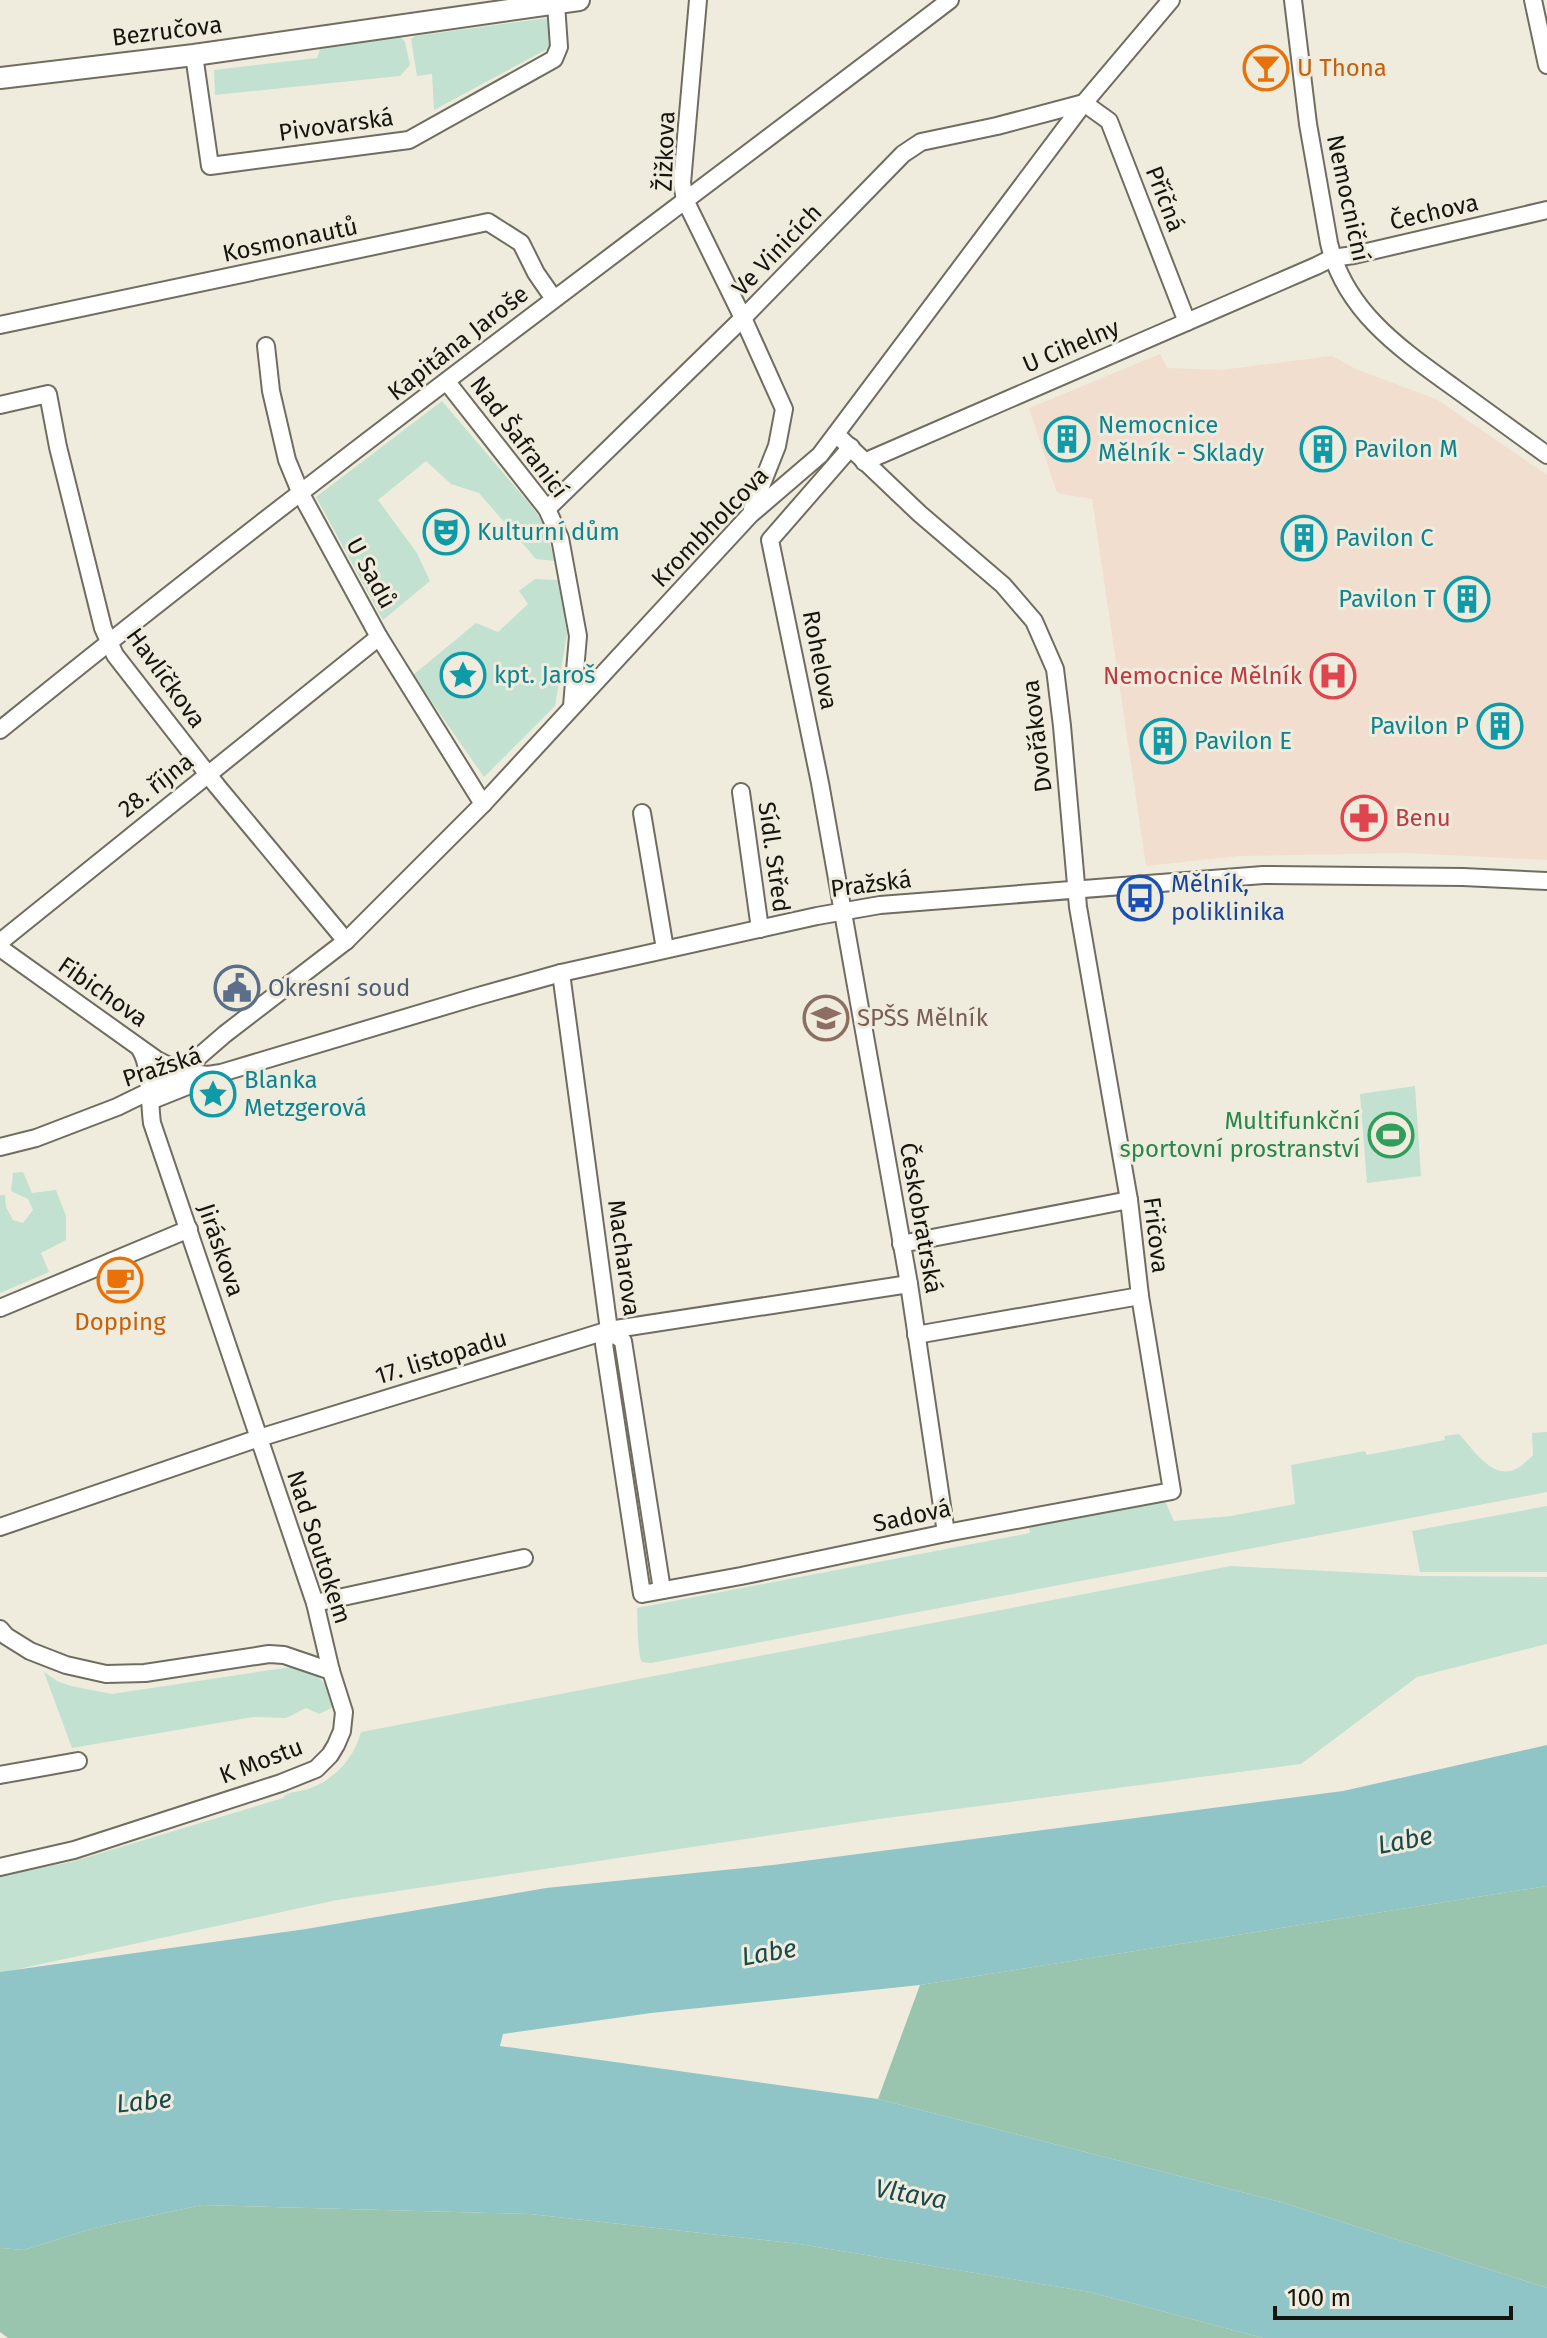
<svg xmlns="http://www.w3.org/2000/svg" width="1547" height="2338" viewBox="0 0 1547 2338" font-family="'Fira Sans',sans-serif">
  <rect width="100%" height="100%" fill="#efecdd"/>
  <path fill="#f2decf" d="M 1160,354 L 1168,368 L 1221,370 L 1332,356 L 1356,369 L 1438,400 L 1547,475 L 1547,860 L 1406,853 L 1239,856 L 1146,866 L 1092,499 L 1057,493 L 1029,408 Z"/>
  <g fill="#c3e1d0">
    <path d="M 547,18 L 550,36 L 549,48 L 434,110 L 432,74 L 417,76 L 411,39 L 415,36 Z"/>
    <path d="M 401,37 L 405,42 L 410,65 L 400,76 L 215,95 L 214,70 L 317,58 L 320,49 Z"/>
    <path d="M 442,401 L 533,508 L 544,525 L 555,561 L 536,559 L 479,493 L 451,484 L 426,461 L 378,500 L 417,553 L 430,581 L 383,620 L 316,497 Z"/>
    <path d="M 535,579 L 558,580 L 567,634 L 555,706 L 484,777 L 413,675 L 476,623 L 498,632 L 528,604 L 519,591 Z"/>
    <path d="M 1415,1086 L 1421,1176 L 1367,1183 L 1360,1094 Z"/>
    <path d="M 23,1172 L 32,1193 L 56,1190 L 66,1216 L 66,1240 L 41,1253 L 49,1272 L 0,1293 L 0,1195 L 5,1195 L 6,1207 L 13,1220 L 23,1223 L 33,1210 L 28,1199 L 11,1191 L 13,1173 Z"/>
    <path d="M 1547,1432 L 1547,1492 L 651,1663 L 642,1662 C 637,1653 638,1621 637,1608 L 1030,1533 L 1029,1527 L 1165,1501 L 1174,1521 L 1231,1516 L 1295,1504 L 1291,1465 L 1365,1451 L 1367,1455 L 1445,1440 L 1444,1436 L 1459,1434 C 1474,1450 1493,1482 1518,1468 C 1523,1465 1529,1459 1533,1455 L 1532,1433 Z"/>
    <path d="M 1547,1506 L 1547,1572 L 1420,1572 L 1412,1531 Z"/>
    <path d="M 1231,1566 L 1421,1576 L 1547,1577 L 1547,1644 L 1417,1677 L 1301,1764 L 879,1819 L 337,1900 L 0,1973 L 0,1876 L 71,1862 L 283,1798 C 288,1791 294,1793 304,1790 C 332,1783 354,1759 361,1732 Z"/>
    <path d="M 297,1666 C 317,1670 332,1688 333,1707 L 319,1714 L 306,1708 L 286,1718 L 253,1717 L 72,1748 L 44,1672 L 57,1681 L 71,1686 L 112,1694 Z"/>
  </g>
  <g fill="#99c4ad">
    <path d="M 1547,1886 L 1547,2288 L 1281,2202 L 878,2099 L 920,1985 Z"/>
    <path d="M 202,2205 L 530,2214 L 799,2244 L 1090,2292 L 1263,2338 L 8,2338 L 0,2332 L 0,2248 L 24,2250 L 94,2228 Z"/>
  </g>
  <path fill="#8fc5c7" d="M 1547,1745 L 1547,1886 L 920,1985 L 651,2013 L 503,2034 L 500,2046 L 878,2099 L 1281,2202 L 1547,2288 L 1547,2338 L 1263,2338 L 1090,2292 L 799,2244 L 530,2214 L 202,2205 L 94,2228 L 24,2250 L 0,2248 L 0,1972 L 306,1929 L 546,1888 L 773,1865 L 1343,1791 Z"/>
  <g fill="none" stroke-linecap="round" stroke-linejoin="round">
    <g stroke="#706d60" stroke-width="20">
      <g id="minor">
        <path d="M 698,0 L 682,183 L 685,200 L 743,318 L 784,409 L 777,446 L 752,509"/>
        <path d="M 1293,0 L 1308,124 L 1329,243 C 1345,312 1402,350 1456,389 C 1486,411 1517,433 1547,455"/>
        <path d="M 1533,0 L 1547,65"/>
        <path d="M 194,55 L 210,166 L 409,140 L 554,59 L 559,47 L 556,4"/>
        <path d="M 0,325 L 488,222 L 521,243 L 536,273 L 554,299"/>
        <path d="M 266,346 L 271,391 L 287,460 L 301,494 L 379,637 L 483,804"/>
        <path d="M 447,382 L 547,509 L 560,538 L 578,636 L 572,706 L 575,704"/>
        <path d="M 0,405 L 48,394 L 58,447 L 103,628 L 115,655 L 217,786 L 346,941"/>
        <path d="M 851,447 L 770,540 L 820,783 L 909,1284 L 946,1533"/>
        <path d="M 864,462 L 1316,266 L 1332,258 L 1354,255 L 1547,210"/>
        <path d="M 547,509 L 743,318 L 903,154 L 921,142 L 997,126 L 1084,103 L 1109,121 L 1187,322"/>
        <path d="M 0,730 C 310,478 633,242 950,0"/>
        <path d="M 741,792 L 760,929"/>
        <path d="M 642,813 L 665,949"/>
        <path d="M 0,942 L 379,637"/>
        <path d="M 0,948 L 157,1060 L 181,1072 L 208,1075 L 221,1073 L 475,997 L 561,973 L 817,916 L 880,905 L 1263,875 L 1463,877 L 1547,881"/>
        <path d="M 561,973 L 609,1330 L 623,1341 L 662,1590"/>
        <path d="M 150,1101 L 210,1077"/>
        <path d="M 0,1147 L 36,1138 L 117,1107 L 156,1088 L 181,1072 L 225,1034 L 346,941 L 483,804 L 750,515 L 820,455 L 1084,103 L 1171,0"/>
        <path d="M 901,1244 L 1129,1200"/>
        <path d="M 0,1308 L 189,1229"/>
        <path d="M 609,1330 L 604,1344 L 642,1594 L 741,1576 L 946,1533 L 1172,1491 L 1140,1296 L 1129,1200 L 1078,907 L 1062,726 L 1055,669 L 1034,621 L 1003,585 L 920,514 L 837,435"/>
        <path d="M 916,1335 L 1140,1296"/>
        <path d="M 0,1527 L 259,1438 L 609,1330 L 909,1284"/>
        <path d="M 315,1603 L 524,1558"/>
        <path d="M 0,1629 L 6,1636 L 30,1651 L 66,1665 L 106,1674 L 145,1673 L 269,1654 L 284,1655 L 331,1671"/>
        <path d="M 0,1775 L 78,1761"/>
        <path d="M 0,1867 L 74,1850 L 281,1783 L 316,1769 L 330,1755 L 336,1745 L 342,1731 L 344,1712 L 331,1671 L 315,1603 L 152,1123 C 149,1101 151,1066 140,1049"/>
      </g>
    </g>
    <g stroke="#706d60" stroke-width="24">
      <path id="tertiary" d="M 0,78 L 194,55 L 579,0"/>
    </g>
    <use href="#minor" stroke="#fff" stroke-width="16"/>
    <use href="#tertiary" stroke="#fff" stroke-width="20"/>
  </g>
  <defs>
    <g id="bar-ring" transform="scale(2.3)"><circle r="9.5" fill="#efecdd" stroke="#e8710a" stroke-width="1.5"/><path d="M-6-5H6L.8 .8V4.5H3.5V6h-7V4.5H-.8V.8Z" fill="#e8710a"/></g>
    <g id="building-ring" transform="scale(2.3)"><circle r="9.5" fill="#efecdd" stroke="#0f9aa8" stroke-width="1.5"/><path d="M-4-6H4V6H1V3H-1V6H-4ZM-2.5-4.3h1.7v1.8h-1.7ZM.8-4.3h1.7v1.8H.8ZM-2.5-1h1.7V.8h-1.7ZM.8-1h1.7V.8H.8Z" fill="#0f9aa8"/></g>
    <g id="theatre-ring" transform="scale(2.3)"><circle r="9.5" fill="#efecdd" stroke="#0f9aa8" stroke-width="1.5"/><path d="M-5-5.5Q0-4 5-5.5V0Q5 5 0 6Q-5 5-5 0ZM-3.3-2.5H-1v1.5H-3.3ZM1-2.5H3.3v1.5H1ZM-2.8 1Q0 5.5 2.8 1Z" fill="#0f9aa8"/></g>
    <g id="sight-ring" transform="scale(2.3)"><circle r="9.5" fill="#efecdd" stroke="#0f9aa8" stroke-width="1.5"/><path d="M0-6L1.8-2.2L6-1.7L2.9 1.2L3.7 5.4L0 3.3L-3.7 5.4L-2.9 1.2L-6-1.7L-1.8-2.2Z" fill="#0f9aa8"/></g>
    <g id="hospital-ring" transform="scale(2.3)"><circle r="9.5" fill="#efecdd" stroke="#e0444e" stroke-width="1.5"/><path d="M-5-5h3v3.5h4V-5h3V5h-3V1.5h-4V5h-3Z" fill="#e0444e"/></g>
    <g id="pharmacy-ring" transform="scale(2.3)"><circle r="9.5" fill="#efecdd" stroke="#e0444e" stroke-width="1.5"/><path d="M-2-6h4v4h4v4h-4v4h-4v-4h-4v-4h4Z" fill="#e0444e"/></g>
    <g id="bus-ring" transform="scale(2.3)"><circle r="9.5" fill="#efecdd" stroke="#1a4fb4" stroke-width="1.5"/><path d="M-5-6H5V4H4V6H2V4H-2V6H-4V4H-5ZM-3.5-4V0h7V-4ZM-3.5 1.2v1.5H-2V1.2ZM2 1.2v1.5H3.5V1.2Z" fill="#1a4fb4"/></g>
    <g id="civic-ring" transform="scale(2.3)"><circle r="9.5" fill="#efecdd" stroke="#5c6f8a" stroke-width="1.5"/><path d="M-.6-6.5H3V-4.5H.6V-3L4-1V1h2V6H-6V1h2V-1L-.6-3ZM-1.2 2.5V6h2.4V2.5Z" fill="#5c6f8a"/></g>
    <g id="school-ring" transform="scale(2.3)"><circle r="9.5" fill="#efecdd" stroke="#8d6e63" stroke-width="1.5"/><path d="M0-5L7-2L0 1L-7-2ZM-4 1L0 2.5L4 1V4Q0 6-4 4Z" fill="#8d6e63"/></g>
    <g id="stadium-ring" transform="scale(2.3)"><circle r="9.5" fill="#efecdd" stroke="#2e9e5b" stroke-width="1.5"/><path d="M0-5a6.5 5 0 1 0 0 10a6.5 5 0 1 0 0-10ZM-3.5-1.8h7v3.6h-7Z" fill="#2e9e5b"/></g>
    <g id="cafe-ring" transform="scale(2.3)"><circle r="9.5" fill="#efecdd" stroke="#e8710a" stroke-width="1.5"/><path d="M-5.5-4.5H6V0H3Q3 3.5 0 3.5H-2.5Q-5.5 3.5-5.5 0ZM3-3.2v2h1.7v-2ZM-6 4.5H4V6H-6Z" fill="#e8710a"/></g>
  </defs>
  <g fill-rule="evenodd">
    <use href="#bar-ring" x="1266" y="68"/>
    <use href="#building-ring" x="1067" y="439"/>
    <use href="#building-ring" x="1323" y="449"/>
    <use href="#theatre-ring" x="446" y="532"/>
    <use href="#building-ring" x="1304" y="538"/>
    <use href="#building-ring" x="1467" y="599"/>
    <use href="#sight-ring" x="463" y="675"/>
    <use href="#hospital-ring" x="1333" y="676"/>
    <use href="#building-ring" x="1500" y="726"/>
    <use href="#building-ring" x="1163" y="741"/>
    <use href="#pharmacy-ring" x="1364" y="818"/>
    <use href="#bus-ring" x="1140" y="898"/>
    <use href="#civic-ring" x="237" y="988"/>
    <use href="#school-ring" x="826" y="1018"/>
    <use href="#sight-ring" x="213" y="1094"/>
    <use href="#stadium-ring" x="1391" y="1135"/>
    <use href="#cafe-ring" x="120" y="1280"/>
  </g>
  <g text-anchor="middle" stroke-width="6" stroke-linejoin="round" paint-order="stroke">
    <g font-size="24" fill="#15140f" stroke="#efecdd">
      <text transform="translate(167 31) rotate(-7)" y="8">Bezručova</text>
      <text transform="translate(336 125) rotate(-8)" y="8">Pivovarská</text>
      <text transform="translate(665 151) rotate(-88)" y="8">Žižkova</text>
      <text transform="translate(1348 198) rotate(78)" y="8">Nemocniční</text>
      <text transform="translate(1165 199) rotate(69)" y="8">Příčná</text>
      <text transform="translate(1434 212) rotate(-13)" y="8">Čechova</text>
      <text transform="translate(290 240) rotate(-12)" y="8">Kosmonautů</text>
      <text transform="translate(777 250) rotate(-46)" y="8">Ve Vinicích</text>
      <text transform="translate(458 343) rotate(-38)" y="8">Kapitána Jaroše</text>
      <text transform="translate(1071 346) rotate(-23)" y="8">U Cihelny</text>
      <text transform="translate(519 437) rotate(53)" y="8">Nad Šafranicí</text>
      <text transform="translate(710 527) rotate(-46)" y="8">Krombholcova</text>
      <text transform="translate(371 573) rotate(61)" y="8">U Sadů</text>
      <text transform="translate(820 660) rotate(79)" y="8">Rohelova</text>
      <text transform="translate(166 678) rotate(54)" y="8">Havlíčkova</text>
      <text transform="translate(1037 736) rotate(-97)" y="8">Dvořákova</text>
      <text transform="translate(156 785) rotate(-38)" y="8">28. října</text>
      <text transform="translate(774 857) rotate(82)" y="8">Sídl. Střed</text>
      <text transform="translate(871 884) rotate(-7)" y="8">Pražská</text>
      <text transform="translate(103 992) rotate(35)" y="8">Fibichova</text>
      <text transform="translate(162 1067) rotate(-18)" y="8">Pražská</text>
      <text transform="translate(921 1218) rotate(80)" y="8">Českobratrská</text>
      <text transform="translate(1156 1235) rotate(83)" y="8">Fričova</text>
      <text transform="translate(221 1250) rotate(71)" y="8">Jiráskova</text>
      <text transform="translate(624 1258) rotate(82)" y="8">Macharova</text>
      <text transform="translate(441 1357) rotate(-17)" y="8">17. listopadu</text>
      <text transform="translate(912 1516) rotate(-12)" y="8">Sadová</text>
      <text transform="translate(319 1547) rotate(72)" y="8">Nad Soutokem</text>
      <text transform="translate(261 1761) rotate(-21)" y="8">K Mostu</text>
    </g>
    <g font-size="24" fill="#c56008" stroke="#efecdd" text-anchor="start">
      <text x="1297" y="76">U Thona</text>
      <text x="120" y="1330" text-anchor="middle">Dopping</text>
    </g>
    <g font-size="24" fill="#0d838f" stroke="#efecdd" text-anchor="start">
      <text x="1098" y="433">Nemocnice<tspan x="1098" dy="28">Mělník - Sklady</tspan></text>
      <text x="1354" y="457">Pavilon M</text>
      <text x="477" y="540">Kulturní dům</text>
      <text x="1335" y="546">Pavilon C</text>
      <text x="1436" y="607" text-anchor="end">Pavilon T</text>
      <text x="494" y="683">kpt. Jaroš</text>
      <text x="1469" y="734" text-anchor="end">Pavilon P</text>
      <text x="1194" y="749">Pavilon E</text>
      <text x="244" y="1088">Blanka<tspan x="244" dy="28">Metzgerová</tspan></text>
    </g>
    <g font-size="24" fill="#be3a42" stroke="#efecdd" text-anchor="end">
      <text x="1302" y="684">Nemocnice Mělník</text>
      <text x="1395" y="826" text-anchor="start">Benu</text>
    </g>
    <g font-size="24" fill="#164399" stroke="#efecdd" text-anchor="start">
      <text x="1171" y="892">Mělník,<tspan x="1171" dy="28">poliklinika</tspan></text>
    </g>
    <g font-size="24" fill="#4e5e75" stroke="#efecdd" text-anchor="start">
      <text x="268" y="996">Okresní soud</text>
    </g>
    <g font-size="24" fill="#785e54" stroke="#efecdd" text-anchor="start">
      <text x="857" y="1026">SPŠS Mělník</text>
    </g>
    <g font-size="24" fill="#27864d" stroke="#efecdd" text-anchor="end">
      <text x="1360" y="1129">Multifunkční<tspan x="1360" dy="28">sportovní prostranství</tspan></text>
    </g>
    <g font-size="26" font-style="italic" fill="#18494b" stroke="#efecdd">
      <text transform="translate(1405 1840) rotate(-11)" y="9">Labe</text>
      <text transform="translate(769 1952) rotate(-10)" y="9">Labe</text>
      <text transform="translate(144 2101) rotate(-6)" y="9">Labe</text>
      <text transform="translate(911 2194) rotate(10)" y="9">Vltava</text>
    </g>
  </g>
  <path d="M1275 2306v12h236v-12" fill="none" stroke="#15140f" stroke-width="4"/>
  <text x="1287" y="2306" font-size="24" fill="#15140f" stroke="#efecdd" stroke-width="6" paint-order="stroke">100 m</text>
</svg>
